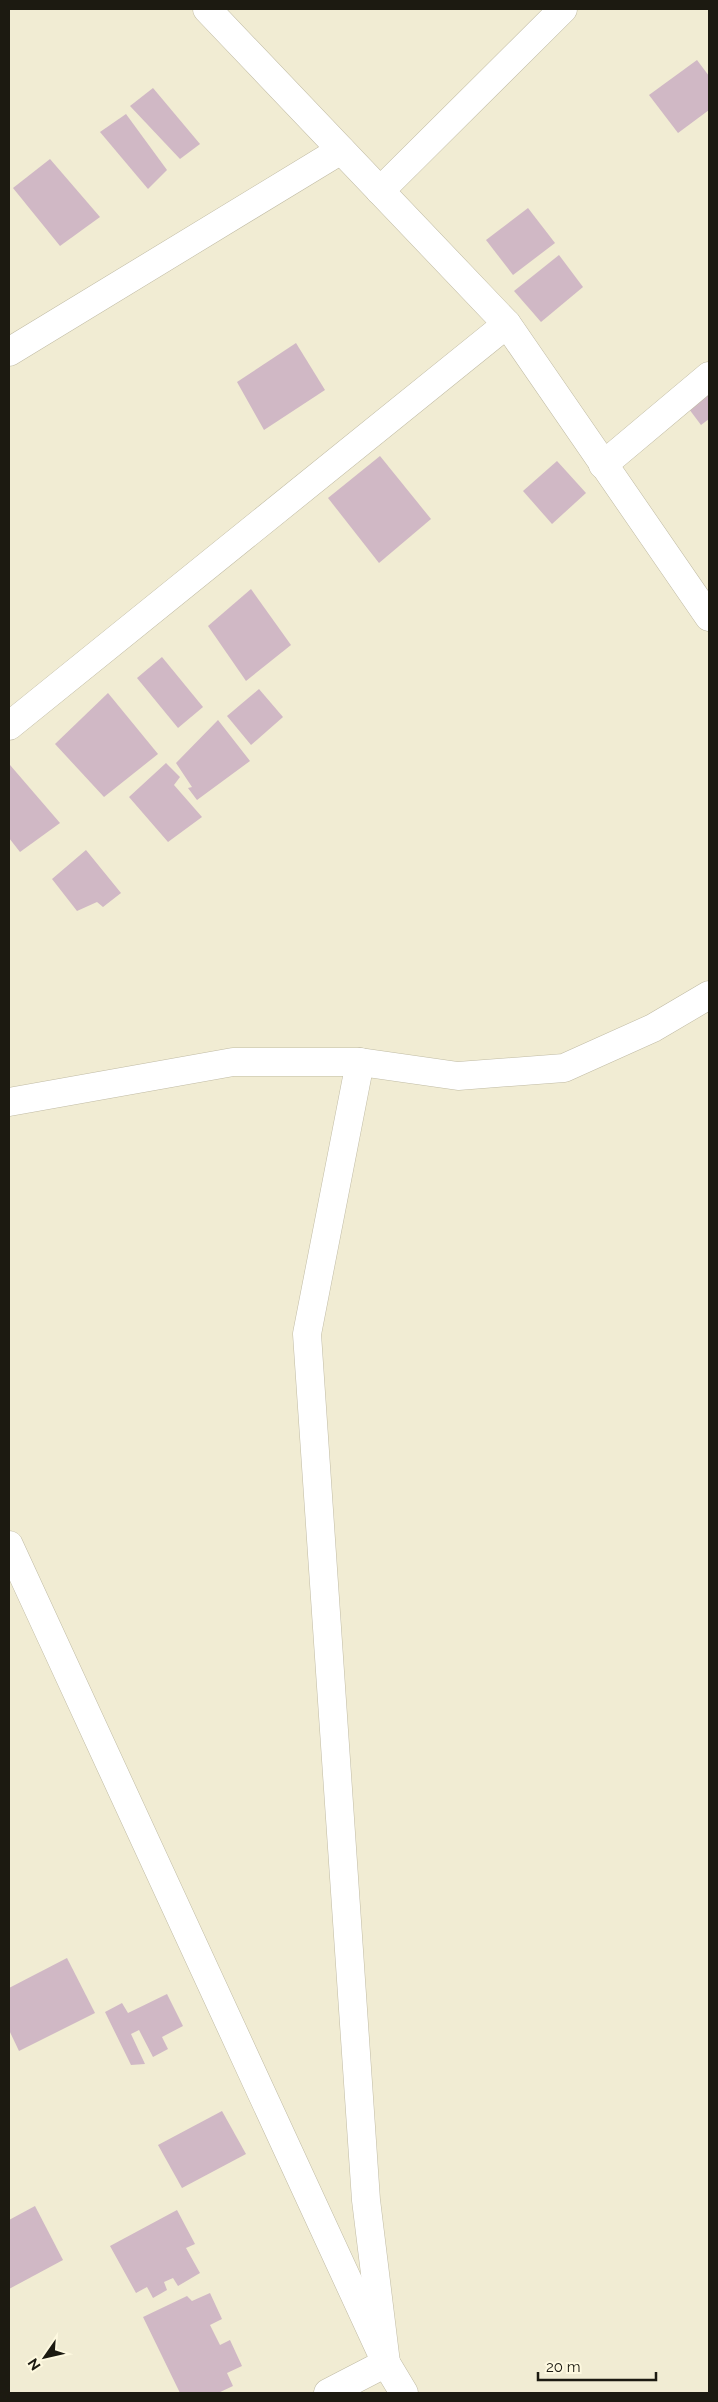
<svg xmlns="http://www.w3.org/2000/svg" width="718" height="2402" viewBox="0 0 718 2402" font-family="Raleway,sans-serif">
  <rect width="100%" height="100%" fill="#f1ecd3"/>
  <g fill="#d0b8c5">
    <path d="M 697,60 L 709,76 L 709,110 L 678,133 L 649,95 Z"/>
    <path d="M 153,88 L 200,144 L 180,159 L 130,106 Z"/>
    <path d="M 126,114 L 167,170 L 148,189 L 100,132 Z"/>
    <path d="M 50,159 L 100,217 L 60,246 L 13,188 Z"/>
    <path d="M 528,208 L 555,243 L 513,275 L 486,240 Z"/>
    <path d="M 559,255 L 583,287 L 541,322 L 514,291 Z"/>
    <path d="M 296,343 L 325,390 L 264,430 L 237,382 Z"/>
    <path d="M 709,387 L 709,419 L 701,425 L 686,405 Z"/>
    <path d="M 380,456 L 431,519 L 379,563 L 328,498 Z"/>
    <path d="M 557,461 L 586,493 L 552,524 L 523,491 Z"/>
    <path d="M 251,589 L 291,645 L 246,681 L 208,626 Z"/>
    <path d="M 162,657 L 203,707 L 178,728 L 137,678 Z"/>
    <path d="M 259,689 L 283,717 L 251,745 L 227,716 Z"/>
    <path d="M 108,693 L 158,754 L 104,797 L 55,744 Z"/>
    <path d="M 218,720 L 250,761 L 197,800 L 188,788 L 192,787 L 176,763 Z"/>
    <path d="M 166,763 L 180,777 L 174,785 L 202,817 L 168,842 L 129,797 Z"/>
    <path d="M 10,765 L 60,823 L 20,852 L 9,838 Z"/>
    <path d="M 86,850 L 121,893 L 103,907 L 97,902 L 77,911 L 52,879 Z"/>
    <path d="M 67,1958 L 95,2013 L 19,2051 L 9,2030 L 9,1988 Z"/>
    <path d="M 167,1994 L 183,2026 L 162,2037 L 168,2049 L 153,2057 L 139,2030 L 131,2034 L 145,2064 L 131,2065 L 105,2012 L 122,2003 L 128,2013 Z"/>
    <path d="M 222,2111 L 246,2154 L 182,2188 L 158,2145 Z"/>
    <path d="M 35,2206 L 63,2260 L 9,2289 L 9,2220 Z"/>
    <path d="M 177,2210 L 195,2244 L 186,2248 L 200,2273 L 178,2286 L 173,2278 L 164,2282 L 167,2290 L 153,2298 L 147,2287 L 136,2293 L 110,2246 Z"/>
    <path d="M 210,2293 L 222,2319 L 210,2325 L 220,2345 L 230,2340 L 242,2366 L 227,2373 L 233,2386 L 218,2393 L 180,2393 L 143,2317 L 187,2296 L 192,2301 Z"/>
  </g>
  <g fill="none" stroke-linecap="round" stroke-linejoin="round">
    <g stroke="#c0bba4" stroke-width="29">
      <g id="minor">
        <path d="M 207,9 L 507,324 L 709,617"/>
        <path d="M 380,191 L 563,9"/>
        <path d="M 9,352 L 341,150"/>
        <path d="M 603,465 L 709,376"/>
        <path d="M 9,726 L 507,324"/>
        <path d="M 360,1062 L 307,1334 L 366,2200 L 386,2363"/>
        <path d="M 9,1102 L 233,1062 L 360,1062 L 458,1076 L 564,1068 L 653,1028 L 709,995"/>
        <path d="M 9,1545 L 386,2363 L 404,2393"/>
        <path d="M 328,2393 L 386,2363"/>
      </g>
    </g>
    <use href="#minor" stroke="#fff" stroke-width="28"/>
  </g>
  <rect width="718" height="2402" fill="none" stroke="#1c1a11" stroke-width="20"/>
  <g transform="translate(45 2357) rotate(236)" stroke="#fef9e0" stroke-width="4" paint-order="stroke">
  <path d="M0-4L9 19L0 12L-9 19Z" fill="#1c1a11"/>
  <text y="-8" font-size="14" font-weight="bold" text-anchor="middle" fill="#1c1a11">N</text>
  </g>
  <path d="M538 2372v8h118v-8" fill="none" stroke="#1c1a11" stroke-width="2.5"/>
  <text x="546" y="2372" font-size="15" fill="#1c1a11" stroke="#fef9e0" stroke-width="4" paint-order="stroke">20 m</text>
</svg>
